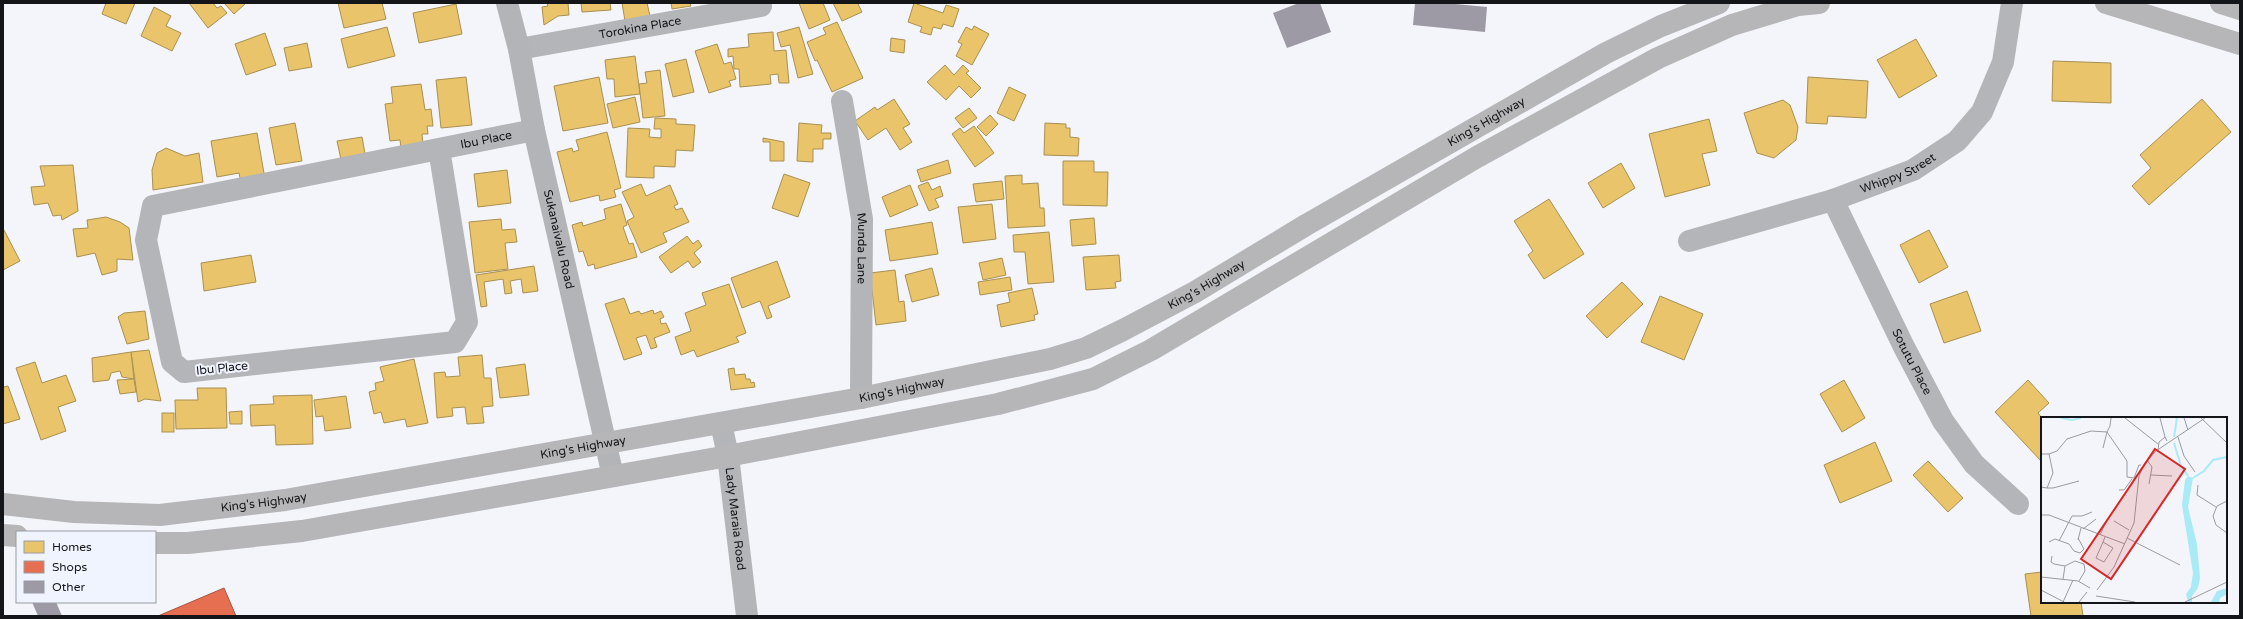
<svg xmlns="http://www.w3.org/2000/svg" width="2243" height="619" viewBox="0 0 2243 619" font-family="'Varela Round',sans-serif">
  <rect width="100%" height="100%" fill="#f4f5fa"/>
  <g fill="#e9c46a" stroke="#a99051">
    <path d="M 106,3 L 135,3 L 126,24 L 102,14 Z"/>
    <path d="M 189,3 L 213,3 L 217,8 L 221,6 L 227,13 L 208,28 Z"/>
    <path d="M 224,3 L 246,3 L 234,14 Z"/>
    <path d="M 338,3 L 382,3 L 386,19 L 344,28 Z"/>
    <path d="M 547,3 L 568,3 L 569,15 L 558,16 L 544,25 L 542,7 L 548,6 Z"/>
    <path d="M 581,3 L 610,3 L 611,10 L 582,12 Z"/>
    <path d="M 622,3 L 647,3 L 650,16 L 625,21 Z"/>
    <path d="M 671,3 L 690,3 L 691,6 L 672,9 Z"/>
    <path d="M 799,3 L 823,3 L 830,20 L 809,29 Z"/>
    <path d="M 833,3 L 861,3 L 858,4 L 862,12 L 842,21 Z"/>
    <path d="M 914,3 L 943,13 L 946,5 L 959,9 L 953,27 L 943,24 L 941,29 L 933,27 L 931,35 L 920,32 L 922,27 L 908,22 Z"/>
    <path d="M 456,4 L 462,34 L 419,43 L 413,13 Z"/>
    <path d="M 154,7 L 171,16 L 166,26 L 181,33 L 172,51 L 141,36 Z"/>
    <path d="M 837,22 L 863,78 L 832,92 L 817,60 L 815,61 L 807,42 L 826,34 L 823,28 Z"/>
    <path d="M 974,26 L 989,34 L 972,65 L 956,56 L 962,44 L 958,42 L 966,27 L 972,30 Z"/>
    <path d="M 387,27 L 395,56 L 348,68 L 341,39 Z"/>
    <path d="M 799,27 L 813,74 L 798,78 L 790,45 L 781,47 L 777,33 Z"/>
    <path d="M 773,32 L 774,51 L 786,50 L 789,83 L 779,83 L 778,74 L 770,75 L 771,84 L 740,87 L 739,69 L 734,69 L 733,56 L 728,57 L 728,49 L 749,47 L 748,34 Z"/>
    <path d="M 265,33 L 276,65 L 246,75 L 235,44 Z"/>
    <path d="M 891,38 L 905,40 L 904,53 L 890,51 Z"/>
    <path d="M 1916,39 L 1937,76 L 1899,98 L 1877,60 Z"/>
    <path d="M 307,43 L 312,67 L 289,71 L 284,48 Z"/>
    <path d="M 717,44 L 724,64 L 731,62 L 736,79 L 729,81 L 731,86 L 709,93 L 695,51 Z"/>
    <path d="M 635,56 L 640,94 L 615,97 L 614,79 L 607,79 L 605,60 Z"/>
    <path d="M 686,59 L 694,92 L 673,97 L 665,64 Z"/>
    <path d="M 2053,61 L 2111,63 L 2111,103 L 2052,101 Z"/>
    <path d="M 945,65 L 954,75 L 963,65 L 969,71 L 966,73 L 981,88 L 971,98 L 959,86 L 946,100 L 927,82 Z"/>
    <path d="M 660,70 L 665,116 L 643,118 L 639,84 L 647,83 L 645,72 Z"/>
    <path d="M 466,77 L 472,125 L 441,128 L 436,80 Z"/>
    <path d="M 599,77 L 608,123 L 563,131 L 554,86 Z"/>
    <path d="M 1808,77 L 1868,81 L 1866,118 L 1828,116 L 1827,124 L 1806,123 Z"/>
    <path d="M 421,84 L 425,110 L 431,109 L 433,126 L 427,126 L 428,134 L 422,134 L 423,145 L 401,148 L 400,140 L 390,141 L 385,104 L 393,103 L 391,87 Z"/>
    <path d="M 1009,87 L 1026,95 L 1014,121 L 997,113 Z"/>
    <path d="M 635,97 L 640,122 L 613,128 L 607,104 Z"/>
    <path d="M 894,99 L 910,124 L 903,128 L 912,142 L 900,150 L 886,128 L 868,140 L 855,121 L 875,107 L 877,110 Z"/>
    <path d="M 2202,99 L 2231,132 L 2149,205 L 2132,186 L 2151,168 L 2140,155 Z"/>
    <path d="M 1783,100 L 1790,105 L 1798,127 L 1796,140 L 1774,158 L 1757,153 L 1744,113 Z"/>
    <path d="M 969,108 L 977,118 L 963,128 L 955,118 Z"/>
    <path d="M 990,115 L 998,124 L 986,136 L 977,127 Z"/>
    <path d="M 655,118 L 676,119 L 676,124 L 695,125 L 693,151 L 676,150 L 675,167 L 654,166 L 654,178 L 626,177 L 628,128 L 650,129 L 649,137 L 661,138 L 661,129 L 654,129 Z"/>
    <path d="M 1709,119 L 1717,151 L 1702,154 L 1710,185 L 1665,197 L 1649,134 Z"/>
    <path d="M 295,123 L 302,161 L 276,165 L 269,128 Z"/>
    <path d="M 799,123 L 822,125 L 821,133 L 831,133 L 831,139 L 823,139 L 823,149 L 813,149 L 813,162 L 797,161 Z"/>
    <path d="M 1045,123 L 1066,124 L 1066,128 L 1070,128 L 1070,137 L 1079,138 L 1078,156 L 1044,155 Z"/>
    <path d="M 974,126 L 994,153 L 975,167 L 952,134 L 960,128 L 964,133 Z"/>
    <path d="M 607,132 L 621,188 L 614,190 L 616,197 L 600,201 L 599,195 L 570,202 L 557,152 L 572,148 L 573,152 L 579,150 L 576,140 Z"/>
    <path d="M 257,133 L 265,179 L 241,183 L 239,173 L 217,177 L 211,141 Z"/>
    <path d="M 362,137 L 366,159 L 342,164 L 337,141 Z"/>
    <path d="M 763,138 L 784,142 L 784,161 L 770,161 L 770,142 L 763,142 Z"/>
    <path d="M 166,148 L 185,156 L 199,153 L 203,182 L 153,190 L 152,170 L 157,153 Z"/>
    <path d="M 948,160 L 951,173 L 921,182 L 917,170 Z"/>
    <path d="M 1063,161 L 1094,161 L 1094,172 L 1108,172 L 1107,206 L 1063,205 Z"/>
    <path d="M 1621,163 L 1635,188 L 1603,208 L 1588,183 Z"/>
    <path d="M 73,165 L 78,211 L 62,220 L 61,215 L 53,216 L 48,203 L 34,205 L 31,187 L 45,186 L 40,166 Z"/>
    <path d="M 507,170 L 511,203 L 478,207 L 474,174 Z"/>
    <path d="M 784,174 L 810,183 L 798,217 L 772,208 Z"/>
    <path d="M 1022,175 L 1022,184 L 1038,183 L 1040,208 L 1044,208 L 1045,226 L 1008,228 L 1005,176 Z"/>
    <path d="M 1002,181 L 1004,199 L 976,202 L 973,184 Z"/>
    <path d="M 928,182 L 932,190 L 940,186 L 943,196 L 935,199 L 939,207 L 929,211 L 918,186 Z"/>
    <path d="M 641,184 L 646,196 L 670,185 L 678,204 L 674,206 L 676,210 L 682,208 L 689,222 L 663,233 L 667,242 L 641,253 L 627,221 L 634,217 L 622,192 Z"/>
    <path d="M 910,185 L 918,205 L 890,217 L 882,197 Z"/>
    <path d="M 1549,199 L 1584,254 L 1544,279 L 1528,255 L 1533,251 L 1514,221 Z"/>
    <path d="M 621,204 L 627,225 L 623,227 L 629,244 L 633,243 L 637,257 L 595,269 L 594,264 L 588,266 L 583,251 L 579,252 L 572,225 L 582,222 L 583,226 L 606,219 L 604,209 Z"/>
    <path d="M 992,204 L 996,239 L 963,243 L 958,207 Z"/>
    <path d="M 106,217 L 120,222 L 129,228 L 133,260 L 117,259 L 117,271 L 102,275 L 95,253 L 77,257 L 73,229 L 88,228 L 87,220 Z"/>
    <path d="M 1094,218 L 1096,244 L 1072,246 L 1070,220 Z"/>
    <path d="M 501,219 L 502,230 L 515,229 L 517,242 L 505,243 L 508,269 L 475,273 L 469,222 Z"/>
    <path d="M 932,222 L 938,254 L 890,261 L 885,230 Z"/>
    <path d="M 4,230 L 20,261 L 3,270 L 3,231 Z"/>
    <path d="M 1929,230 L 1948,267 L 1919,283 L 1900,245 Z"/>
    <path d="M 1049,232 L 1054,282 L 1028,284 L 1025,252 L 1014,252 L 1013,235 Z"/>
    <path d="M 687,236 L 693,244 L 698,240 L 702,246 L 694,253 L 701,262 L 693,268 L 688,261 L 671,273 L 659,257 Z"/>
    <path d="M 251,255 L 256,282 L 204,291 L 201,263 Z"/>
    <path d="M 1119,255 L 1121,281 L 1115,282 L 1116,288 L 1086,290 L 1083,257 Z"/>
    <path d="M 1002,258 L 1006,275 L 983,280 L 979,263 Z"/>
    <path d="M 777,261 L 790,297 L 768,306 L 772,317 L 767,319 L 760,301 L 742,308 L 731,278 Z"/>
    <path d="M 534,266 L 538,291 L 523,293 L 521,279 L 510,281 L 512,293 L 505,294 L 503,279 L 484,282 L 487,306 L 481,307 L 476,275 Z"/>
    <path d="M 932,268 L 939,295 L 912,302 L 905,275 Z"/>
    <path d="M 895,270 L 899,302 L 904,301 L 906,321 L 876,325 L 870,273 Z"/>
    <path d="M 1010,277 L 1012,290 L 980,295 L 978,282 Z"/>
    <path d="M 1622,282 L 1643,304 L 1607,338 L 1586,316 Z"/>
    <path d="M 729,284 L 746,333 L 736,337 L 739,342 L 697,357 L 694,350 L 681,355 L 675,337 L 691,331 L 685,313 L 706,305 L 702,293 Z"/>
    <path d="M 1032,288 L 1038,314 L 1034,315 L 1035,320 L 1001,327 L 997,305 L 1010,302 L 1008,293 Z"/>
    <path d="M 1967,291 L 1981,331 L 1944,343 L 1930,304 Z"/>
    <path d="M 1660,296 L 1703,314 L 1684,360 L 1641,342 Z"/>
    <path d="M 624,298 L 630,314 L 639,311 L 641,314 L 653,310 L 654,314 L 661,311 L 664,317 L 660,319 L 661,324 L 666,323 L 670,332 L 654,338 L 657,347 L 651,349 L 646,335 L 636,338 L 642,354 L 624,360 L 605,304 Z"/>
    <path d="M 145,311 L 149,339 L 127,344 L 118,317 L 124,313 Z"/>
    <path d="M 149,350 L 161,401 L 145,399 L 138,402 L 131,352 Z"/>
    <path d="M 131,352 L 134,379 L 122,377 L 120,371 L 111,373 L 109,380 L 93,382 L 92,358 Z"/>
    <path d="M 482,355 L 484,378 L 491,378 L 493,406 L 482,407 L 484,423 L 467,424 L 465,407 L 452,408 L 453,416 L 437,418 L 434,373 L 445,372 L 446,377 L 460,376 L 458,357 Z"/>
    <path d="M 414,359 L 428,423 L 407,427 L 405,419 L 384,423 L 381,412 L 374,414 L 369,392 L 376,390 L 375,383 L 384,381 L 380,367 Z"/>
    <path d="M 35,362 L 42,383 L 66,375 L 76,401 L 58,407 L 66,431 L 41,440 L 16,368 Z"/>
    <path d="M 525,364 L 529,395 L 500,398 L 496,368 Z"/>
    <path d="M 734,368 L 735,375 L 745,374 L 746,379 L 750,379 L 751,383 L 754,382 L 755,387 L 731,390 L 728,369 Z"/>
    <path d="M 134,379 L 136,392 L 120,394 L 117,380 Z"/>
    <path d="M 1844,380 L 1865,418 L 1842,432 L 1820,394 Z"/>
    <path d="M 2028,380 L 2049,403 L 2038,413 L 2042,418 L 2042,462 L 1995,412 Z"/>
    <path d="M 8,386 L 20,419 L 3,424 L 3,387 Z"/>
    <path d="M 197,388 L 226,388 L 227,428 L 176,429 L 175,400 L 198,400 Z"/>
    <path d="M 312,395 L 313,444 L 276,445 L 275,425 L 251,426 L 250,405 L 274,404 L 273,396 Z"/>
    <path d="M 346,396 L 351,428 L 325,431 L 323,416 L 316,417 L 314,400 Z"/>
    <path d="M 242,411 L 242,424 L 230,424 L 229,412 Z"/>
    <rect x="162" y="413" width="12" height="19"/>
    <path d="M 1875,442 L 1892,481 L 1840,503 L 1824,465 Z"/>
    <path d="M 1928,461 L 1963,498 L 1948,512 L 1913,475 Z"/>
    <path d="M 2042,572 L 2042,602 L 2081,602 L 2083,616 L 2031,616 L 2025,574 Z"/>
  </g>
  <path fill="#e76f51" stroke="#a85440" d="M 224,588 L 236,616 L 158,616 Z"/>
  <g fill="#9d99a5">
    <path d="M 1299,3 L 1320,3 L 1331,32 L 1287,48 L 1273,13 Z"/>
    <path d="M 1415,3 L 1445,3 L 1487,7 L 1485,32 L 1413,25 Z"/>
    <path d="M 32,602 L 56,602 L 62,616 L 38,616 Z"/>
  </g>
  <g fill="none" stroke-linecap="round" stroke-linejoin="round">
    <g stroke="#b4b5b8" stroke-width="22">
      <path id="s1" d="M 519,49 L 761,6"/>
      <path id="s2" d="M 842,101 L 862,219 L 861,398"/>
      <path id="s3" d="M 439,149 L 467,322 L 455,342 L 184,372 L 172,362 L 146,240 L 153,206 L 534,130"/>
      <path id="s4" d="M 1833,200 L 1904,347 L 1943,421 L 1974,464 L 2018,504"/>
      <path id="s5" d="M 1689,241 L 1833,200 L 1913,170 L 1957,141 L 1982,112 L 2003,62 L 2012,3"/>
      <path id="s6" d="M 721,423 L 728,456 L 747,616"/>
    </g>
    <path stroke="#b3b4b8" stroke-width="22" id="s7" d="M 507,3 L 519,49 L 534,130 L 613,476"/>
    <g stroke="#b6b6b8" stroke-width="22">
      <path d="M 2106,3 L 2240,44"/>
      <path d="M 2221,3 L 2240,9"/>
      <path id="s8" d="M 3,504 L 74,512 L 160,515 L 285,500 L 861,398 L 1050,359 L 1086,348 L 1123,330 L 1195,292 L 1306,225 L 1606,53 L 1661,26 L 1719,3"/>
      <path d="M 3,535 L 17,536"/>
      <path d="M 155,543 L 188,543 L 302,531 L 728,456 L 998,404 L 1093,379 L 1151,350 L 1477,157 L 1658,58 L 1732,25 L 1798,5 L 1819,3"/>
    </g>
  </g>
  <g text-anchor="middle" stroke-width="4" stroke-linejoin="round" paint-order="stroke">
    <g font-size="12" fill="#141518" stroke="#f0f4fe">
      <text dy="4" stroke="none"><textPath href="#s1" startOffset="123">Torokina Place</textPath></text>
      <text dy="4" stroke="none"><textPath href="#s8" startOffset="1559">King's Highway</textPath></text>
      <text dy="4" stroke="none"><textPath href="#s3" startOffset="986">Ibu Place</textPath></text>
      <text dy="4" stroke="none"><textPath href="#s5" startOffset="220">Whippy Street</textPath></text>
      <text dy="4" stroke="none"><textPath href="#s7" startOffset="242">Sukanaivalu Road</textPath></text>
      <text dy="4" stroke="none"><textPath href="#s2" startOffset="149">Munda Lane</textPath></text>
      <text dy="4" stroke="none"><textPath href="#s8" startOffset="1235">King's Highway</textPath></text>
      <text dy="4" stroke="none"><textPath href="#s4" startOffset="180">Sotutu Place</textPath></text>
      <text transform="translate(222 368) rotate(-6)" y="4">Ibu Place</text>
      <text dy="4" stroke="none"><textPath href="#s8" startOffset="910">King's Highway</textPath></text>
      <text dy="4" stroke="none"><textPath href="#s8" startOffset="586">King's Highway</textPath></text>
      <text dy="4" stroke="none"><textPath href="#s8" startOffset="262">King's Highway</textPath></text>
      <text dy="4" stroke="none"><textPath href="#s6" startOffset="97">Lady Maraia Road</textPath></text>
    </g>
  </g>
  <g transform="translate(2041 417)">
    <rect width="186" height="186" fill="#f4f5fa"/>
    <path d="M 147,59 L 152,61 L 147,90 L 156,127 L 159,161 L 157,171 L 151,179 L 151,185 L 147,185 L 145,177 L 150,170 L 152,156 L 141,88 L 144,63 ZM 186,171 L 186,177 L 179,181 L 178,185 L 170,185 L 176,174 Z" fill="#a9eaf7"/>
    <path fill="none" stroke="#a9eaf7" stroke-width="2" d="M 20,1 L 31,3 L 40,1M 133,20 L 136,1M 133,26 L 140,49 L 147,59M 152,61 L 163,54 L 172,43 L 186,40"/>
    <path fill="none" stroke="#9a9ba0" stroke-width="1" d="M 84,1 L 117,27M 119,1 L 124,20M 143,1 L 147,13M 160,1 L 186,26M 66,15 L 86,44 L 86,60 L 93,61 L 98,48 L 100,48M 137,20 L 143,39 L 154,55M 62,31 L 66,15M 117,33 L 118,25 L 124,20 L 126,24M 0,37 L 8,37 L 12,56 L 6,71 L 0,70M 8,37 L 16,34 L 26,22 L 50,14 L 66,15 L 69,9 L 70,1M 106,43 L 111,50 L 108,67M 110,58 L 131,59M 157,68 L 156,78 L 175,90M 6,71 L 12,71 L 38,64M 78,73 L 83,73 L 91,62M 186,84 L 176,89 L 172,99 L 175,108 L 186,116M 0,98 L 8,98 L 84,127M 73,104 L 88,113M 42,112 L 55,102M 59,118 L 65,105M 86,121 L 139,148M 37,123 L 40,111M 18,124 L 31,99 L 41,99 L 51,95M 8,125 L 14,122 L 28,127 L 33,134 L 39,136 L 43,132 L 37,121M 62,125 L 72,131 L 63,145 L 55,141 L 62,125 L 64,120M 11,139 L 10,145 L 13,147 L 24,149 L 34,144 L 43,147 L 44,154 L 38,164M 0,160 L 37,164 L 49,171M 22,162 L 24,149M 0,173 L 23,185M 56,173 L 73,150 L 93,106 L 98,59 L 104,46 L 115,34 L 164,1M 55,179 L 94,185M 22,185 L 32,163M 38,185 L 46,175M 144,185 L 186,165"/>
    <path fill="#d62828" fill-opacity="0.15" stroke="#d62828" stroke-width="2" d="M 114,32 L 144,52 L 70,162 L 40,142 Z"/>
    <rect width="186" height="186" fill="none" stroke="#141518" stroke-width="2"/>
  </g>
  <rect width="2243" height="619" fill="none" stroke="#141518" stroke-width="8"/>
  <rect x="16" y="531" width="140" height="72" fill="#f0f4fe" stroke="#989ba2"/>
  <rect x="24" y="541" width="20" height="12" fill="#e9c46a" stroke="#989ba2"/>
  <text x="52" y="551" font-size="12" fill="#141518">Homes</text>
  <rect x="24" y="561" width="20" height="12" fill="#e76f51" stroke="#989ba2"/>
  <text x="52" y="571" font-size="12" fill="#141518">Shops</text>
  <rect x="24" y="581" width="20" height="12" fill="#9d99a5" stroke="#989ba2"/>
  <text x="52" y="591" font-size="12" fill="#141518">Other</text>
</svg>
